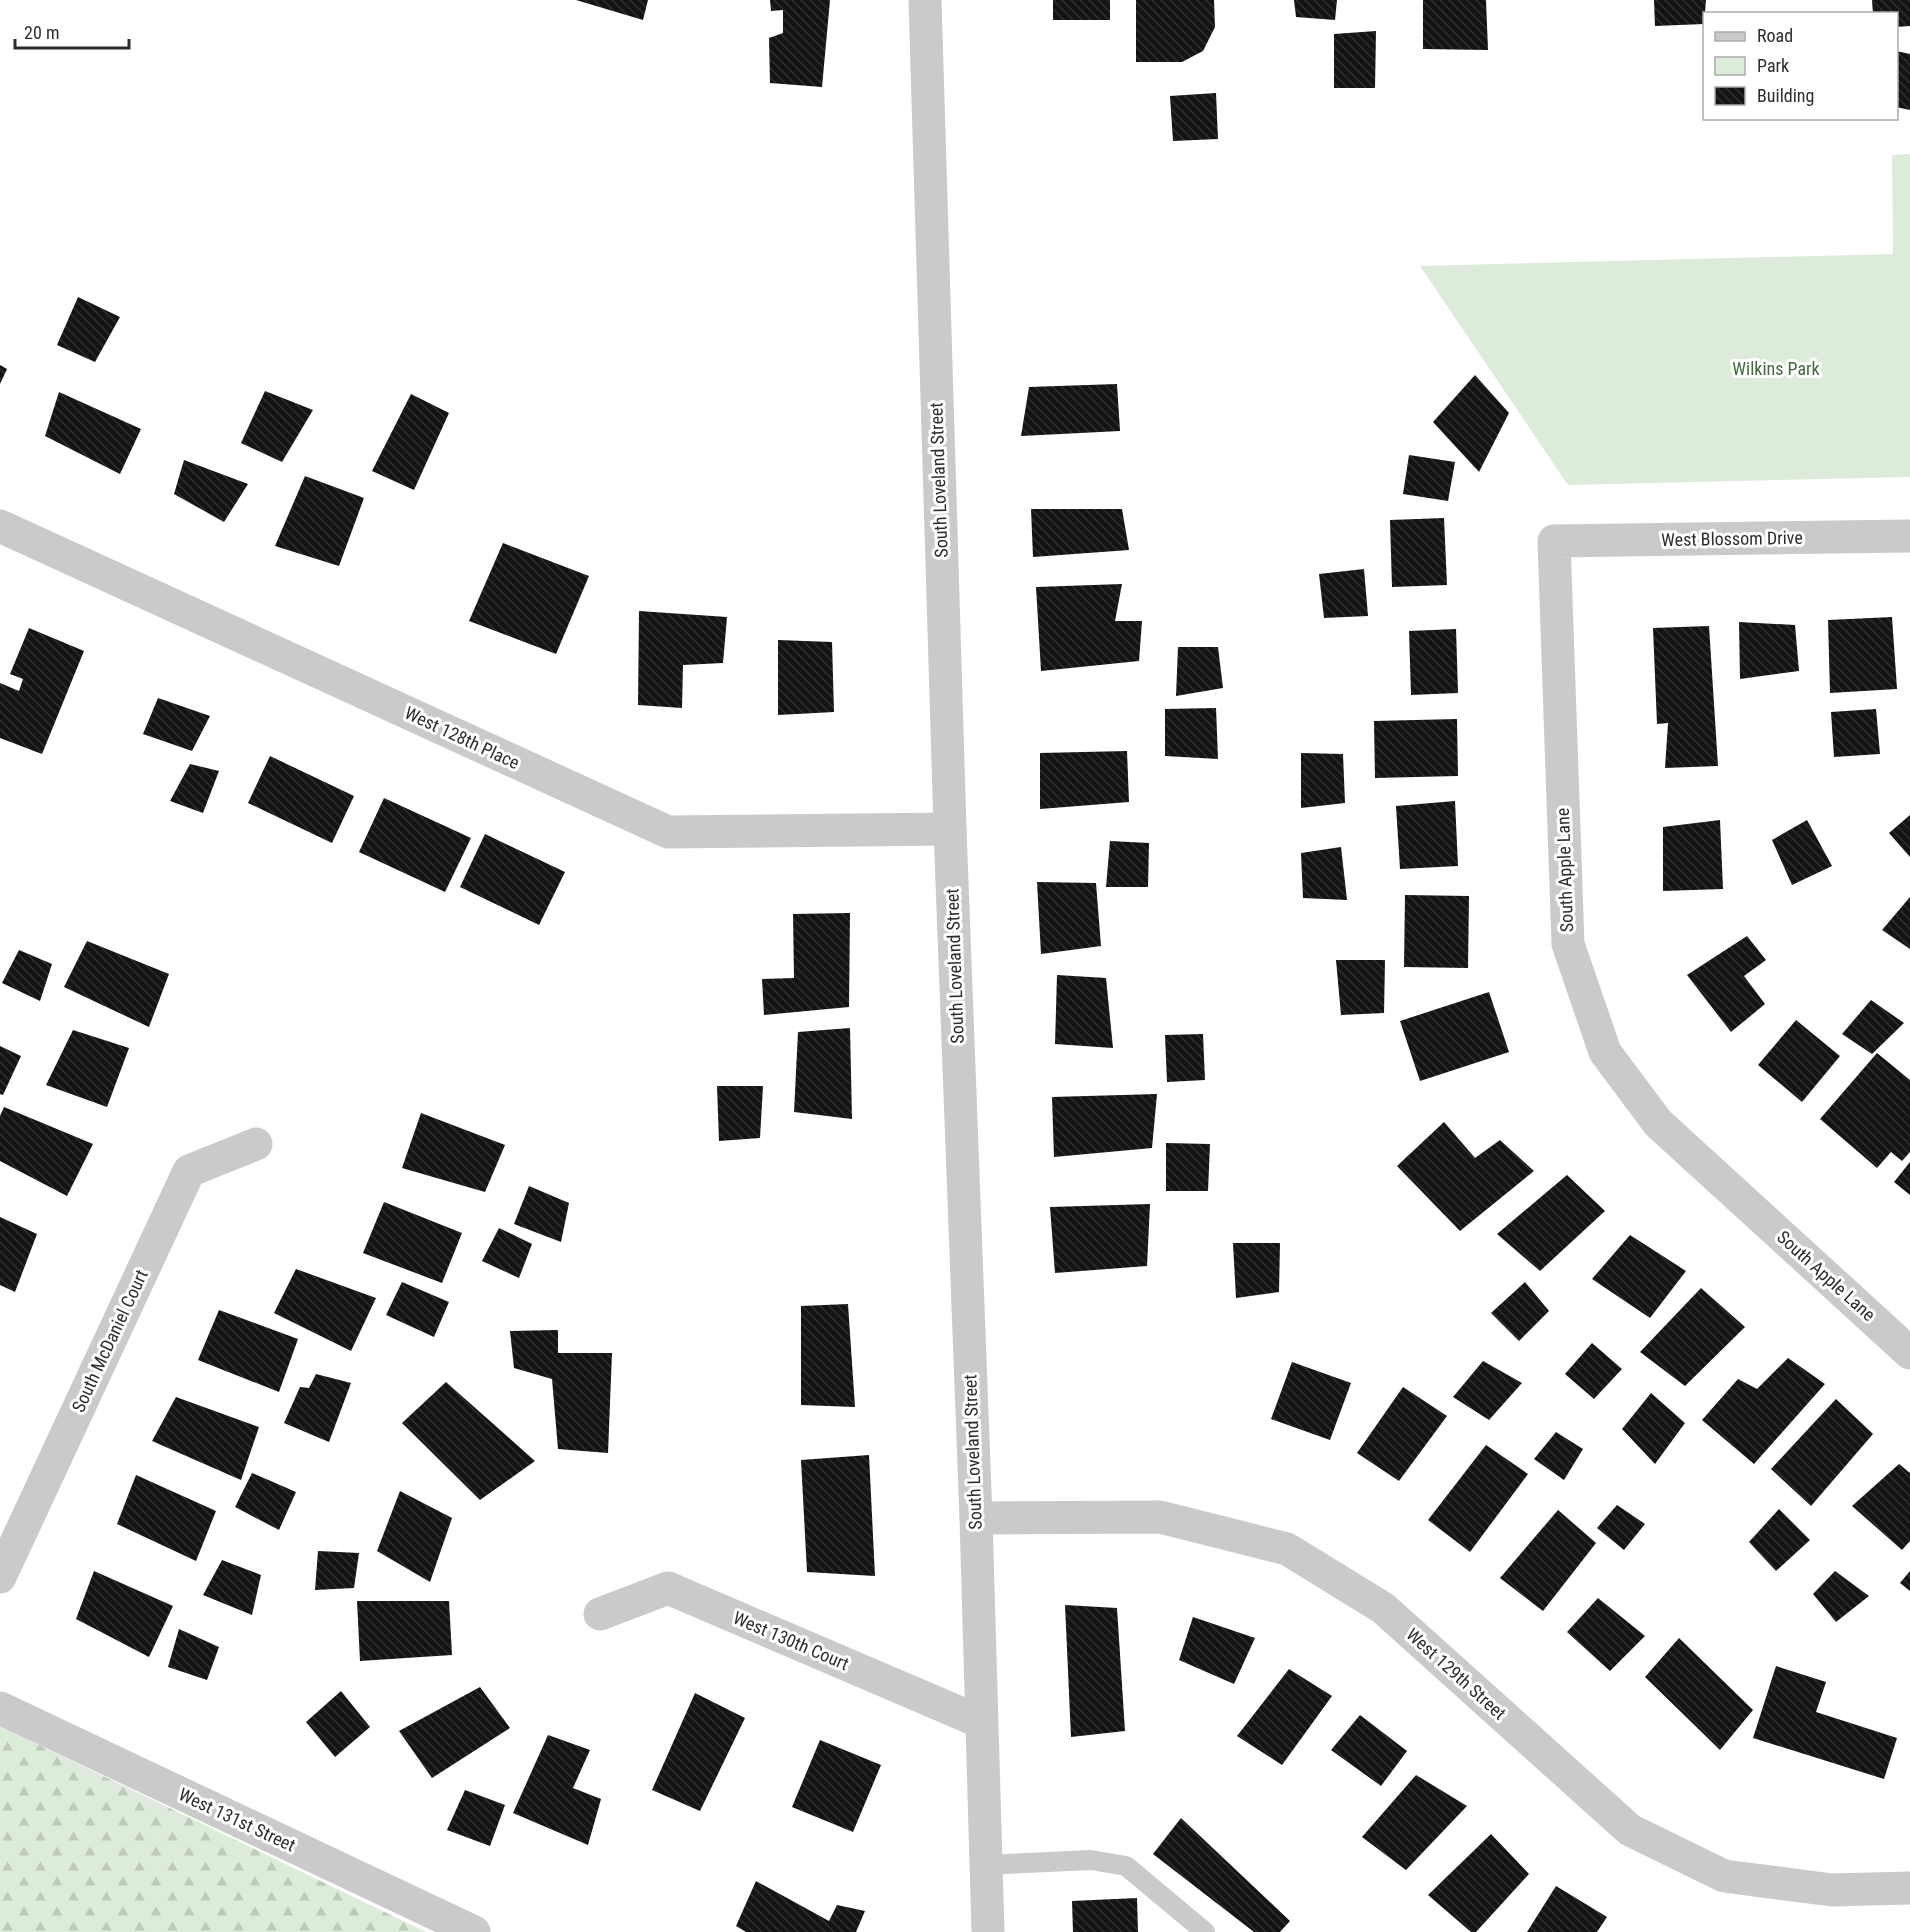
<svg xmlns="http://www.w3.org/2000/svg" width="1910" height="1932" viewBox="0 0 1910 1932" font-family="'Roboto Condensed',sans-serif">
  <defs>
    <pattern id="forest-firs" width="22" height="20" patternUnits="userSpaceOnUse" patternTransform="scale(1.5)"><rect width="22" height="20" fill="#ddebda"/><path d="M5 1l3.5 6h-7zM16 11l3.5 6h-7z" fill="#becabb"/></pattern>
    <pattern id="building-back-hatch" width="6" height="6" patternUnits="userSpaceOnUse" patternTransform="scale(1.5)"><rect width="6" height="6" fill="#141414"/><path d="M-1 5l2 2M0 0l6 6M5-1l2 2" fill="none" stroke="#2e2e2e"/></pattern>
  </defs>
  <rect width="100%" height="100%" fill="#fff"/>
  <path fill="#ddebda" d="M 1910,154 L 1910,477 L 1568,485 L 1420,266 L 1893,254 L 1892,155 Z"/>
  <path fill="url(#forest-firs)" d="M 0,1726 L 426,1932 L 0,1932 Z"/>
  <g fill="url(#building-back-hatch)">
    <path d="M 576,0 L 648,0 L 643,20 Z"/>
    <path d="M 770,0 L 830,0 L 822,87 L 770,83 L 769,38 L 783,33 L 783,10 L 771,11 Z"/>
    <rect x="1053" y="0" width="57" height="20"/>
    <path d="M 1136,0 L 1214,0 L 1215,27 L 1203,51 L 1182,62 L 1136,62 Z"/>
    <path d="M 1294,0 L 1337,0 L 1335,20 L 1296,17 Z"/>
    <path d="M 1423,0 L 1486,0 L 1488,50 L 1423,49 Z"/>
    <path d="M 1654,0 L 1706,0 L 1704,24 L 1655,26 Z"/>
    <path d="M 1872,0 L 1910,0 L 1910,26 L 1896,27 L 1896,14 L 1873,14 Z"/>
    <path d="M 1376,31 L 1375,88 L 1334,88 L 1334,34 Z"/>
    <path d="M 1896,51 L 1910,54 L 1910,110 L 1896,107 Z"/>
    <path d="M 1216,93 L 1218,139 L 1173,141 L 1170,96 Z"/>
    <path d="M 78,297 L 120,317 L 95,362 L 57,345 Z"/>
    <path d="M 0,365 L 7,369 L 0,384 Z"/>
    <path d="M 1475,375 L 1509,413 L 1479,472 L 1433,422 Z"/>
    <path d="M 1117,384 L 1120,431 L 1021,436 L 1029,387 Z"/>
    <path d="M 265,391 L 313,410 L 282,462 L 241,443 Z"/>
    <path d="M 59,392 L 141,429 L 120,474 L 45,436 Z"/>
    <path d="M 411,394 L 449,413 L 414,490 L 372,471 Z"/>
    <path d="M 1409,455 L 1455,462 L 1448,501 L 1403,494 Z"/>
    <path d="M 184,460 L 248,484 L 224,522 L 174,494 Z"/>
    <path d="M 305,476 L 364,498 L 339,566 L 275,546 Z"/>
    <path d="M 1031,509 L 1122,509 L 1129,550 L 1033,557 Z"/>
    <path d="M 1444,518 L 1447,585 L 1392,587 L 1390,520 Z"/>
    <path d="M 503,543 L 589,576 L 556,654 L 469,621 Z"/>
    <path d="M 1364,569 L 1368,616 L 1324,618 L 1319,574 Z"/>
    <path d="M 1122,584 L 1115,621 L 1142,621 L 1139,661 L 1041,671 L 1036,587 Z"/>
    <path d="M 639,611 L 727,617 L 723,663 L 683,665 L 682,708 L 638,705 Z"/>
    <path d="M 1892,617 L 1897,689 L 1830,693 L 1828,620 Z"/>
    <path d="M 1739,622 L 1795,625 L 1799,671 L 1740,679 Z"/>
    <path d="M 1709,626 L 1718,766 L 1665,768 L 1668,723 L 1657,724 L 1653,628 Z"/>
    <path d="M 29,628 L 84,651 L 42,754 L 0,738 L 0,683 L 19,691 L 23,679 L 10,674 Z"/>
    <path d="M 1456,629 L 1458,693 L 1411,695 L 1409,631 Z"/>
    <path d="M 778,640 L 832,642 L 834,712 L 778,715 Z"/>
    <path d="M 1178,647 L 1218,647 L 1223,688 L 1176,696 Z"/>
    <path d="M 158,698 L 210,716 L 192,751 L 143,734 Z"/>
    <path d="M 1216,708 L 1218,759 L 1165,756 L 1165,709 Z"/>
    <path d="M 1876,709 L 1880,754 L 1834,757 L 1831,712 Z"/>
    <path d="M 1457,719 L 1458,776 L 1375,778 L 1374,721 Z"/>
    <path d="M 1127,751 L 1129,802 L 1040,809 L 1040,753 Z"/>
    <path d="M 1301,753 L 1343,754 L 1345,803 L 1301,808 Z"/>
    <path d="M 270,756 L 354,796 L 332,843 L 248,803 Z"/>
    <path d="M 190,764 L 219,771 L 203,813 L 170,801 Z"/>
    <path d="M 384,798 L 471,838 L 445,892 L 359,852 Z"/>
    <path d="M 1455,801 L 1458,866 L 1400,869 L 1396,806 Z"/>
    <path d="M 1910,815 L 1910,857 L 1889,833 Z"/>
    <path d="M 1720,820 L 1723,889 L 1663,891 L 1663,827 Z"/>
    <path d="M 1807,820 L 1832,866 L 1792,885 L 1772,840 Z"/>
    <path d="M 485,834 L 565,872 L 539,925 L 460,887 Z"/>
    <path d="M 1110,841 L 1149,843 L 1148,887 L 1106,887 Z"/>
    <path d="M 1341,847 L 1347,900 L 1303,898 L 1301,853 Z"/>
    <path d="M 1037,882 L 1096,883 L 1101,946 L 1041,954 Z"/>
    <path d="M 1405,895 L 1469,896 L 1468,968 L 1404,967 Z"/>
    <path d="M 1910,897 L 1910,949 L 1882,930 Z"/>
    <path d="M 850,913 L 849,1007 L 764,1015 L 762,979 L 794,978 L 793,914 Z"/>
    <path d="M 1747,936 L 1766,960 L 1744,976 L 1765,1004 L 1731,1032 L 1687,975 Z"/>
    <path d="M 87,941 L 169,974 L 149,1027 L 64,987 Z"/>
    <path d="M 19,950 L 52,964 L 40,1001 L 2,983 Z"/>
    <path d="M 1336,960 L 1385,960 L 1384,1013 L 1341,1015 Z"/>
    <path d="M 1057,975 L 1106,978 L 1113,1048 L 1055,1044 Z"/>
    <path d="M 1489,992 L 1509,1052 L 1420,1081 L 1400,1021 Z"/>
    <path d="M 1871,1000 L 1904,1023 L 1872,1054 L 1842,1034 Z"/>
    <path d="M 1796,1020 L 1840,1056 L 1802,1102 L 1758,1065 Z"/>
    <path d="M 850,1028 L 852,1119 L 794,1112 L 798,1032 Z"/>
    <path d="M 73,1030 L 129,1048 L 107,1107 L 46,1085 Z"/>
    <path d="M 1203,1034 L 1205,1080 L 1167,1082 L 1165,1035 Z"/>
    <path d="M 0,1046 L 21,1056 L 3,1095 L 0,1094 Z"/>
    <path d="M 1877,1053 L 1910,1080 L 1910,1152 L 1902,1161 L 1891,1152 L 1877,1168 L 1820,1119 Z"/>
    <path d="M 717,1086 L 763,1086 L 760,1138 L 719,1141 Z"/>
    <path d="M 1157,1094 L 1152,1148 L 1054,1157 L 1052,1097 Z"/>
    <path d="M 4,1107 L 93,1144 L 67,1196 L 0,1161 L 0,1116 Z"/>
    <path d="M 421,1113 L 505,1145 L 485,1192 L 402,1168 Z"/>
    <path d="M 1444,1122 L 1475,1158 L 1500,1140 L 1534,1171 L 1460,1231 L 1397,1166 Z"/>
    <path d="M 1166,1143 L 1210,1144 L 1208,1191 L 1166,1191 Z"/>
    <path d="M 1910,1162 L 1910,1195 L 1894,1182 Z"/>
    <path d="M 1567,1175 L 1605,1211 L 1540,1271 L 1497,1234 Z"/>
    <path d="M 529,1186 L 569,1203 L 561,1242 L 514,1224 Z"/>
    <path d="M 384,1202 L 462,1233 L 442,1283 L 363,1253 Z"/>
    <path d="M 1150,1204 L 1147,1266 L 1055,1273 L 1050,1207 Z"/>
    <path d="M 0,1217 L 37,1234 L 15,1292 L 0,1285 Z"/>
    <path d="M 499,1228 L 532,1244 L 519,1278 L 482,1261 Z"/>
    <path d="M 1630,1235 L 1686,1271 L 1650,1318 L 1592,1279 Z"/>
    <path d="M 1233,1243 L 1280,1243 L 1279,1292 L 1236,1298 Z"/>
    <path d="M 296,1269 L 376,1298 L 351,1351 L 274,1313 Z"/>
    <path d="M 402,1282 L 449,1302 L 434,1337 L 386,1315 Z"/>
    <path d="M 1525,1282 L 1549,1311 L 1519,1341 L 1491,1313 Z"/>
    <path d="M 1701,1288 L 1745,1327 L 1685,1386 L 1640,1352 Z"/>
    <path d="M 848,1304 L 855,1407 L 801,1405 L 801,1306 Z"/>
    <path d="M 219,1310 L 298,1339 L 279,1392 L 198,1360 Z"/>
    <path d="M 558,1330 L 558,1353 L 612,1353 L 608,1453 L 558,1449 L 552,1379 L 514,1368 L 510,1331 Z"/>
    <path d="M 1592,1343 L 1622,1369 L 1594,1399 L 1565,1374 Z"/>
    <path d="M 1788,1358 L 1825,1384 L 1754,1464 L 1702,1420 L 1738,1379 L 1757,1389 Z"/>
    <path d="M 1483,1361 L 1522,1383 L 1489,1420 L 1453,1397 Z"/>
    <path d="M 1292,1362 L 1351,1383 L 1330,1440 L 1271,1419 Z"/>
    <path d="M 316,1374 L 351,1383 L 329,1442 L 284,1423 L 300,1387 L 309,1388 Z"/>
    <path d="M 446,1382 L 535,1461 L 480,1500 L 402,1423 Z"/>
    <path d="M 1403,1387 L 1447,1416 L 1399,1481 L 1357,1453 Z"/>
    <path d="M 1651,1393 L 1685,1423 L 1655,1464 L 1622,1429 Z"/>
    <path d="M 176,1397 L 259,1427 L 241,1480 L 152,1441 Z"/>
    <path d="M 1836,1399 L 1873,1434 L 1811,1506 L 1771,1469 Z"/>
    <path d="M 1556,1432 L 1583,1449 L 1564,1480 L 1534,1459 Z"/>
    <path d="M 1486,1445 L 1528,1474 L 1470,1552 L 1428,1520 Z"/>
    <path d="M 869,1455 L 875,1576 L 807,1572 L 801,1460 Z"/>
    <path d="M 1899,1464 L 1910,1473 L 1910,1541 L 1902,1550 L 1852,1506 Z"/>
    <path d="M 252,1473 L 296,1492 L 279,1530 L 235,1507 Z"/>
    <path d="M 136,1475 L 216,1511 L 196,1561 L 117,1524 Z"/>
    <path d="M 400,1491 L 452,1518 L 430,1582 L 377,1551 Z"/>
    <path d="M 1617,1505 L 1645,1524 L 1624,1550 L 1597,1528 Z"/>
    <path d="M 1779,1509 L 1810,1540 L 1776,1571 L 1749,1542 Z"/>
    <path d="M 1558,1510 L 1596,1543 L 1543,1611 L 1500,1578 Z"/>
    <path d="M 318,1551 L 359,1553 L 354,1588 L 315,1590 Z"/>
    <path d="M 222,1560 L 261,1575 L 252,1615 L 203,1595 Z"/>
    <path d="M 94,1571 L 173,1606 L 149,1657 L 76,1619 Z"/>
    <path d="M 1835,1571 L 1869,1596 L 1836,1622 L 1813,1594 Z"/>
    <path d="M 1910,1571 L 1910,1591 L 1900,1583 Z"/>
    <path d="M 1598,1598 L 1645,1636 L 1610,1671 L 1567,1632 Z"/>
    <path d="M 357,1601 L 449,1601 L 452,1655 L 360,1661 Z"/>
    <path d="M 1065,1605 L 1117,1608 L 1125,1731 L 1071,1737 Z"/>
    <path d="M 1193,1617 L 1255,1638 L 1234,1684 L 1179,1660 Z"/>
    <path d="M 179,1629 L 219,1647 L 207,1680 L 168,1667 Z"/>
    <path d="M 1679,1638 L 1753,1710 L 1720,1750 L 1645,1677 Z"/>
    <path d="M 1776,1666 L 1826,1682 L 1816,1712 L 1897,1738 L 1884,1779 L 1753,1738 Z"/>
    <path d="M 1289,1669 L 1332,1696 L 1282,1765 L 1237,1736 Z"/>
    <path d="M 480,1687 L 510,1728 L 432,1778 L 399,1731 Z"/>
    <path d="M 341,1691 L 370,1727 L 335,1757 L 306,1722 Z"/>
    <path d="M 695,1693 L 745,1718 L 700,1811 L 652,1790 Z"/>
    <path d="M 1360,1715 L 1407,1751 L 1381,1786 L 1331,1750 Z"/>
    <path d="M 548,1735 L 590,1750 L 573,1788 L 601,1799 L 588,1845 L 513,1813 Z"/>
    <path d="M 820,1740 L 881,1765 L 853,1832 L 792,1807 Z"/>
    <path d="M 1416,1775 L 1467,1806 L 1406,1870 L 1362,1837 Z"/>
    <path d="M 465,1790 L 505,1805 L 490,1846 L 447,1830 Z"/>
    <path d="M 1181,1818 L 1290,1921 L 1280,1932 L 1254,1932 L 1153,1854 Z"/>
    <path d="M 1491,1834 L 1529,1874 L 1476,1932 L 1471,1932 L 1428,1895 Z"/>
    <path d="M 756,1881 L 829,1921 L 837,1905 L 865,1911 L 856,1932 L 746,1932 L 736,1926 Z"/>
    <path d="M 1556,1886 L 1607,1917 L 1597,1932 L 1527,1932 Z"/>
    <path d="M 1137,1898 L 1138,1932 L 1073,1932 L 1072,1901 Z"/>
  </g>
  <g fill="none" stroke-linecap="round" stroke-linejoin="round">
    <path stroke="#cacaca" stroke-width="20" d="M 986,1865 L 1091,1860 L 1126,1866 L 1205,1932"/>
    <g stroke="#cacaca" stroke-width="33">
      <path d="M 925,0 L 950,829 L 976,1518 L 988,1932"/>
      <path d="M 0,526 L 668,832 L 950,829"/>
      <path d="M 1910,536 L 1554,541 L 1568,944 L 1605,1052 L 1658,1123 L 1910,1353"/>
      <path d="M 976,1518 L 1160,1517 L 1287,1549 L 1383,1608 L 1630,1830 L 1724,1876 L 1832,1890 L 1910,1888"/>
      <path d="M 0,1577 L 189,1171 L 256,1144"/>
      <path d="M 600,1614 L 668,1588 L 981,1722"/>
      <path d="M 0,1708 L 474,1932"/>
    </g>
  </g>
  <g text-anchor="middle" stroke-width="6" stroke-linejoin="round" paint-order="stroke">
    <g font-size="18" fill="#3f6a3a" stroke="#fff">
      <text x="1776" y="375">Wilkins Park</text>
    </g>
    <g font-size="18" fill="#2d2d2d" stroke="#fff">
      <text transform="translate(939 480) rotate(-92)" y="6">South Loveland Street</text>
      <text transform="translate(1732 539) rotate(-1)" y="6">West Blossom Drive</text>
      <text transform="translate(462 738) rotate(25)" y="6">West 128th Place</text>
      <text transform="translate(1565 870) rotate(-92)" y="6">South Apple Lane</text>
      <text transform="translate(955 966) rotate(-92)" y="6">South Loveland Street</text>
      <text transform="translate(1826 1276) rotate(42)" y="6">South Apple Lane</text>
      <text transform="translate(110 1341) rotate(-65)" y="6">South McDaniel Court</text>
      <text transform="translate(973 1452) rotate(-92)" y="6">South Loveland Street</text>
      <text transform="translate(791 1641) rotate(23)" y="6">West 130th Court</text>
      <text transform="translate(1456 1674) rotate(42)" y="6">West 129th Street</text>
      <text transform="translate(237 1820) rotate(25)" y="6">West 131st Street</text>
    </g>
  </g>
  <rect x="1703" y="12" width="195" height="108" fill="#ffffff" stroke="#ababab" stroke-width="1.5"/>
  <rect x="1715" y="32" width="30" height="9" fill="#cacaca" stroke="#ababab" stroke-width="1.5"/>
  <text x="1757" y="42" font-size="18" fill="#2d2d2d">Road</text>
  <rect x="1715" y="57" width="30" height="18" fill="#ddebda" stroke="#ababab" stroke-width="1.5"/>
  <text x="1757" y="72" font-size="18" fill="#2d2d2d">Park</text>
  <rect x="1715" y="87" width="30" height="18" fill="url(#building-back-hatch)" stroke="#ababab" stroke-width="1.5"/>
  <text x="1757" y="102" font-size="18" fill="#2d2d2d">Building</text>
  <path d="M15 39v9h114v-9" fill="none" stroke="#2d2d2d" stroke-width="3"/>
  <text x="24" y="39" font-size="18" fill="#2d2d2d" stroke="#ffffff" stroke-width="4.5" paint-order="stroke">20 m</text>
</svg>
